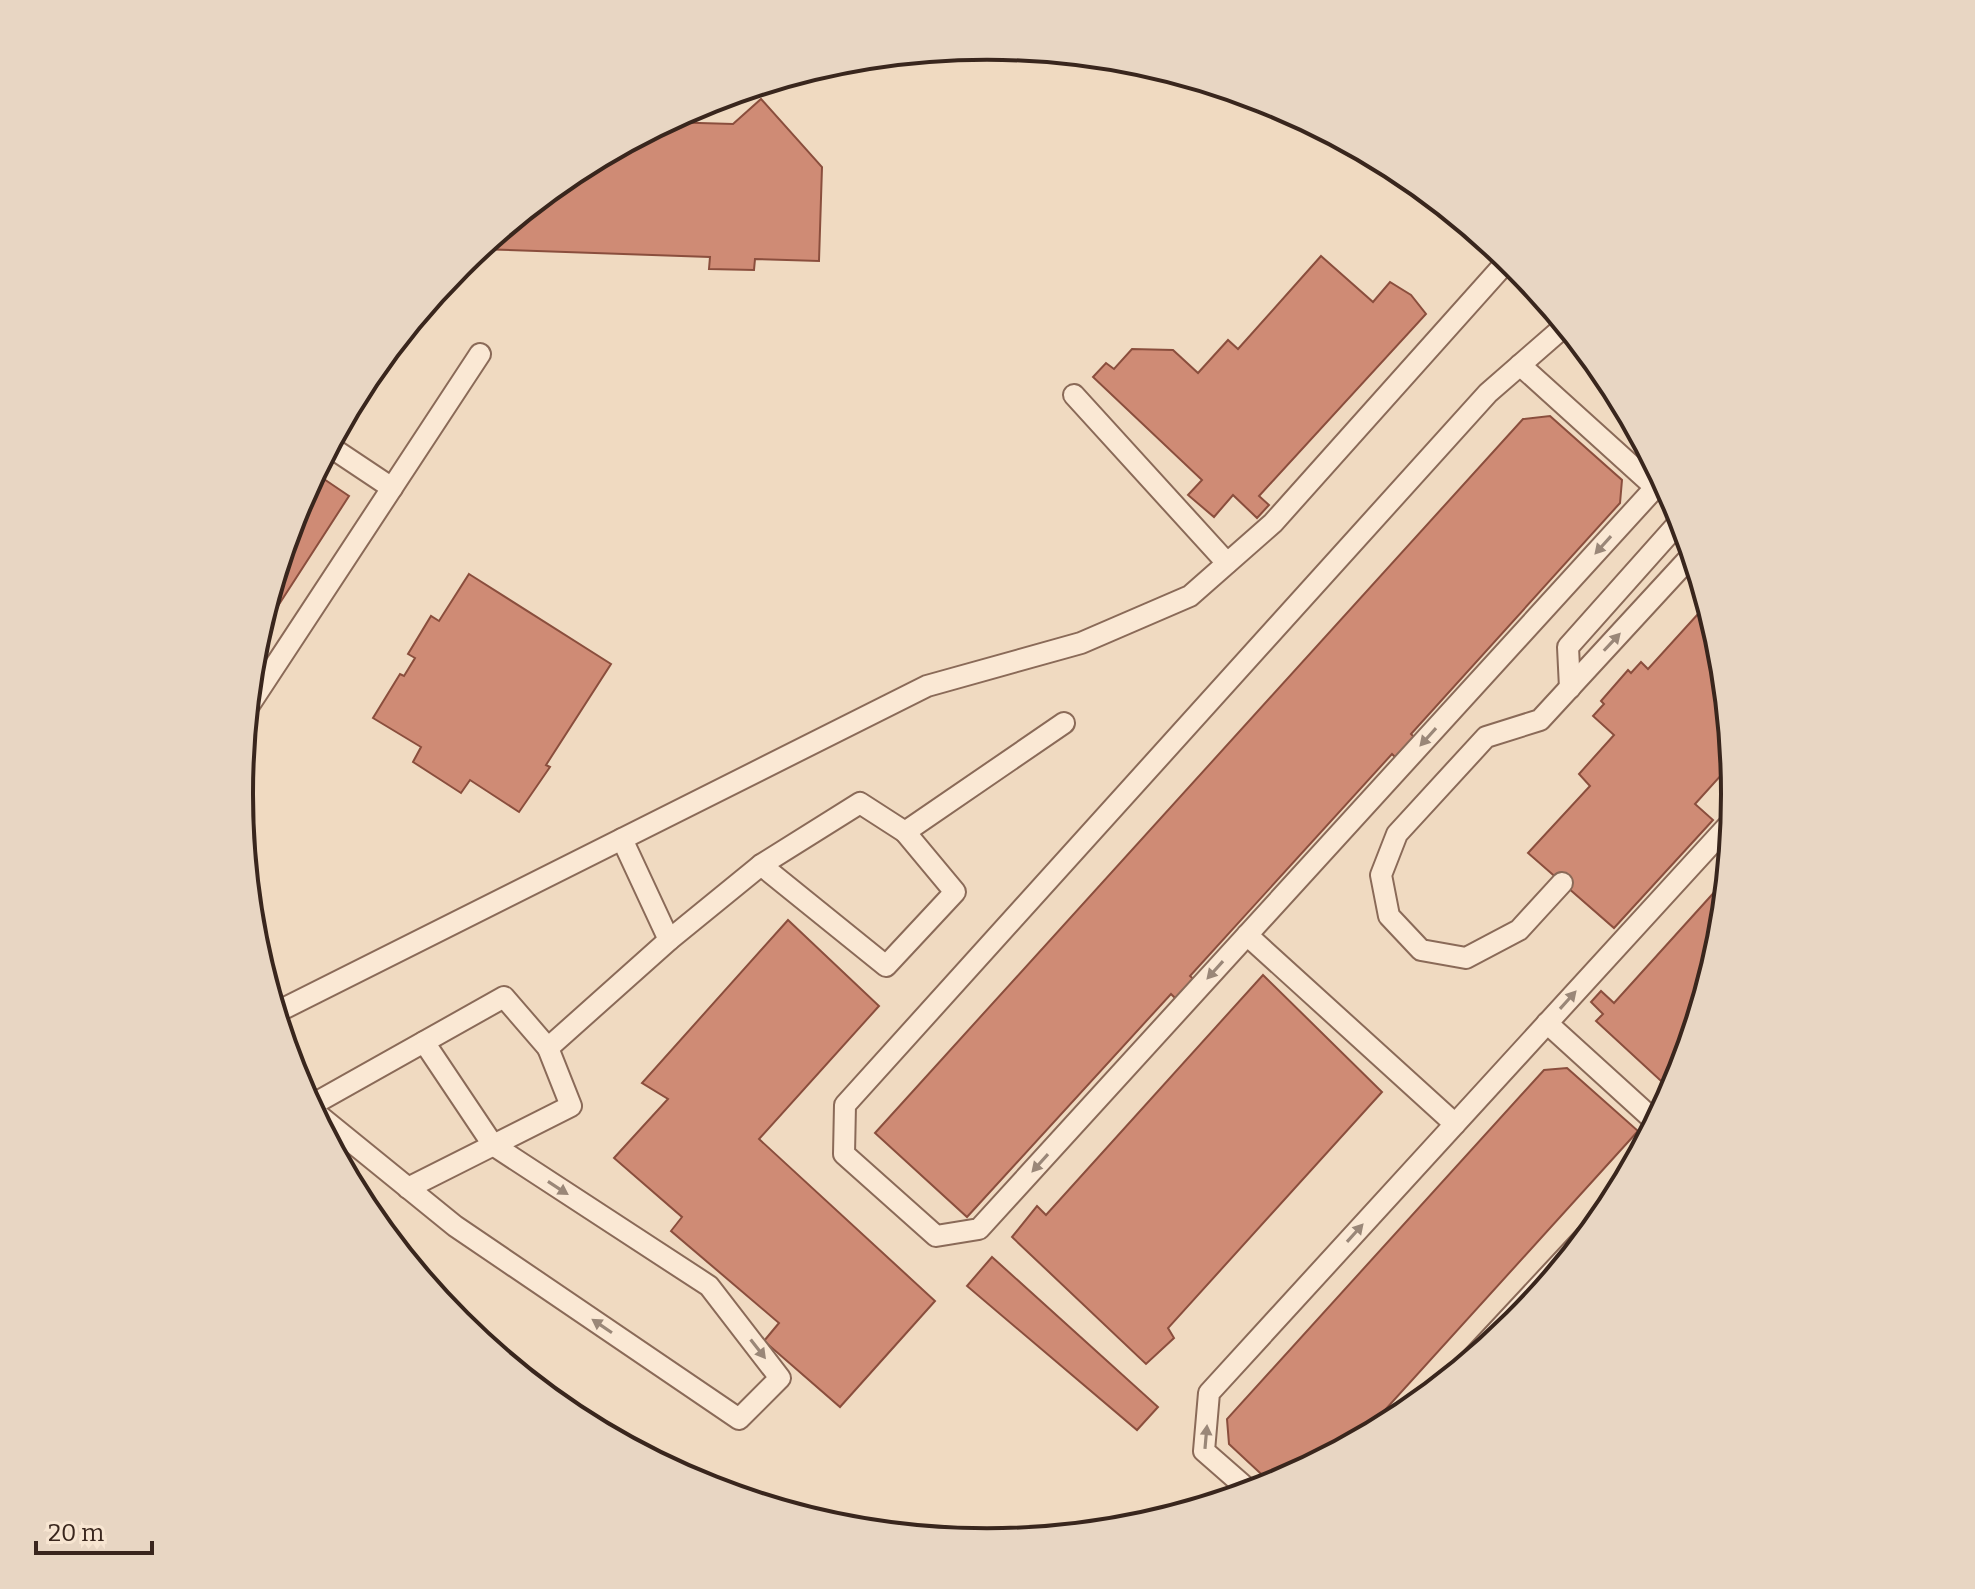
<svg xmlns="http://www.w3.org/2000/svg" width="1975" height="1589" viewBox="0 0 1975 1589" font-family="Bitter,serif">
  <rect width="100%" height="100%" fill="#f0dac1"/>
  <g fill="#cf8b75" stroke="#8a4e3d" stroke-width="2">
    <path d="M 761,99 L 822,167 L 819,261 L 755,259 L 754,270 L 709,269 L 710,257 L 478,249 L 572,172 L 666,122 L 733,124 Z"/>
    <path d="M 1321,256 L 1373,302 L 1390,282 L 1411,295 L 1426,314 L 1259,496 L 1269,505 L 1257,518 L 1233,495 L 1214,517 L 1188,495 L 1202,480 L 1093,377 L 1106,363 L 1114,369 L 1132,349 L 1173,350 L 1198,373 L 1228,340 L 1238,349 Z"/>
    <path d="M 1550,416 L 1622,480 L 1620,503 L 1411,734 L 1419,742 L 1401,763 L 1392,754 L 1190,976 L 1200,985 L 1182,1005 L 1171,994 L 967,1217 L 875,1133 L 1523,419 Z"/>
    <path d="M 315,473 L 349,496 L 256,640 L 296,508 Z"/>
    <path d="M 469,574 L 611,664 L 546,765 L 550,767 L 519,812 L 470,780 L 461,793 L 413,762 L 421,747 L 373,718 L 400,674 L 404,676 L 415,658 L 408,654 L 431,616 L 439,621 Z"/>
    <path d="M 1708,603 L 1722,649 L 1733,762 L 1695,804 L 1713,820 L 1614,928 L 1528,853 L 1590,786 L 1579,774 L 1614,735 L 1593,716 L 1604,704 L 1601,701 L 1628,670 L 1631,673 L 1641,662 L 1648,669 Z"/>
    <path d="M 1728,877 L 1722,941 L 1673,1092 L 1596,1021 L 1603,1014 L 1591,1002 L 1601,991 L 1614,1003 Z"/>
    <path d="M 788,920 L 879,1006 L 759,1139 L 935,1301 L 840,1407 L 764,1341 L 779,1323 L 671,1231 L 682,1217 L 614,1158 L 668,1099 L 642,1083 Z"/>
    <path d="M 1263,975 L 1382,1092 L 1168,1328 L 1174,1338 L 1146,1364 L 1012,1237 L 1037,1206 L 1046,1215 Z"/>
    <path d="M 1567,1068 L 1638,1131 L 1356,1442 L 1274,1486 L 1229,1444 L 1227,1419 L 1544,1070 Z"/>
    <path d="M 992,1257 L 1158,1407 L 1137,1430 L 967,1286 Z"/>
  </g>
  <g fill="none" stroke-linecap="round" stroke-linejoin="round">
    <g stroke="#8a6a58" stroke-width="24">
      <g id="service">
        <path d="M 1566,325 L 1488,393 L 845,1105 L 844,1154 L 936,1236 L 979,1229 L 1663,479"/>
        <path d="M 1520,365 L 1655,487"/>
        <path d="M 1074,395 L 1227,563"/>
        <path d="M 329,446 L 392,488"/>
        <path d="M 1570,688 L 1568,647 L 1682,519"/>
        <path d="M 248,707 L 480,354"/>
        <path d="M 622,839 L 669,940"/>
        <path d="M 761,865 L 886,966 L 955,892 L 905,832"/>
        <path d="M 1562,883 L 1519,930 L 1466,958 L 1421,950 L 1389,916 L 1381,875 L 1397,834 L 1486,737 L 1540,720 L 1693,554"/>
        <path d="M 1247,935 L 1455,1124"/>
        <path d="M 275,1013 L 927,686 L 1081,643 L 1190,596 L 1273,523 L 1509,259"/>
        <path d="M 1547,1023 L 1657,1123"/>
        <path d="M 310,1106 L 504,997 L 548,1048 L 669,940 L 761,865 L 860,803 L 905,832 L 1064,723"/>
        <path d="M 311,1109 L 455,1226 L 739,1419 L 780,1378 L 709,1286 L 493,1145 L 424,1042"/>
        <path d="M 408,1188 L 571,1106 L 548,1048"/>
        <path d="M 1464,1367 L 1611,1209"/>
        <path d="M 1252,1493 L 1204,1451 L 1209,1393 L 1734,819"/>
      </g>
    </g>
    <use href="#service" stroke="#fae8d4" stroke-width="20"/>
  </g>
  <defs><path id="oneway-solid" d="M-6-.8H1V-3.2L6.5 0L1 3.2V.8H-6Z" transform="scale(2)"/></defs>
  <g fill="#9a8778">
    <use href="#oneway-solid" transform="translate(1603 545) rotate(132)"/>
    <use href="#oneway-solid" transform="translate(1612 642) rotate(-47)"/>
    <use href="#oneway-solid" transform="translate(1428 737) rotate(132)"/>
    <use href="#oneway-solid" transform="translate(1215 970) rotate(132)"/>
    <use href="#oneway-solid" transform="translate(1568 1000) rotate(-48)"/>
    <use href="#oneway-solid" transform="translate(1040 1163) rotate(132)"/>
    <use href="#oneway-solid" transform="translate(558 1188) rotate(33)"/>
    <use href="#oneway-solid" transform="translate(1355 1233) rotate(-48)"/>
    <use href="#oneway-solid" transform="translate(602 1326) rotate(-146)"/>
    <use href="#oneway-solid" transform="translate(758 1349) rotate(52)"/>
    <use href="#oneway-solid" transform="translate(1206 1437) rotate(-85)"/>
  </g>
  <path d="M0 0H1975V1589H0ZM253 794a734 734 0 1 1 1468 0a734 734 0 1 1-1468 0Z" fill="#e8d6c3" fill-rule="evenodd"/>
  <path fill="none" stroke="#39261d" stroke-width="4" d="M253 794a734 734 0 1 1 1468 0a734 734 0 1 1-1468 0Z"/>
  <path d="M36 1541v12h116v-12" fill="none" stroke="#39261d" stroke-width="4"/>
  <text x="48" y="1541" font-size="24" fill="#39261d" stroke="#f7e5d1" stroke-width="6" paint-order="stroke">20 m</text>
</svg>
